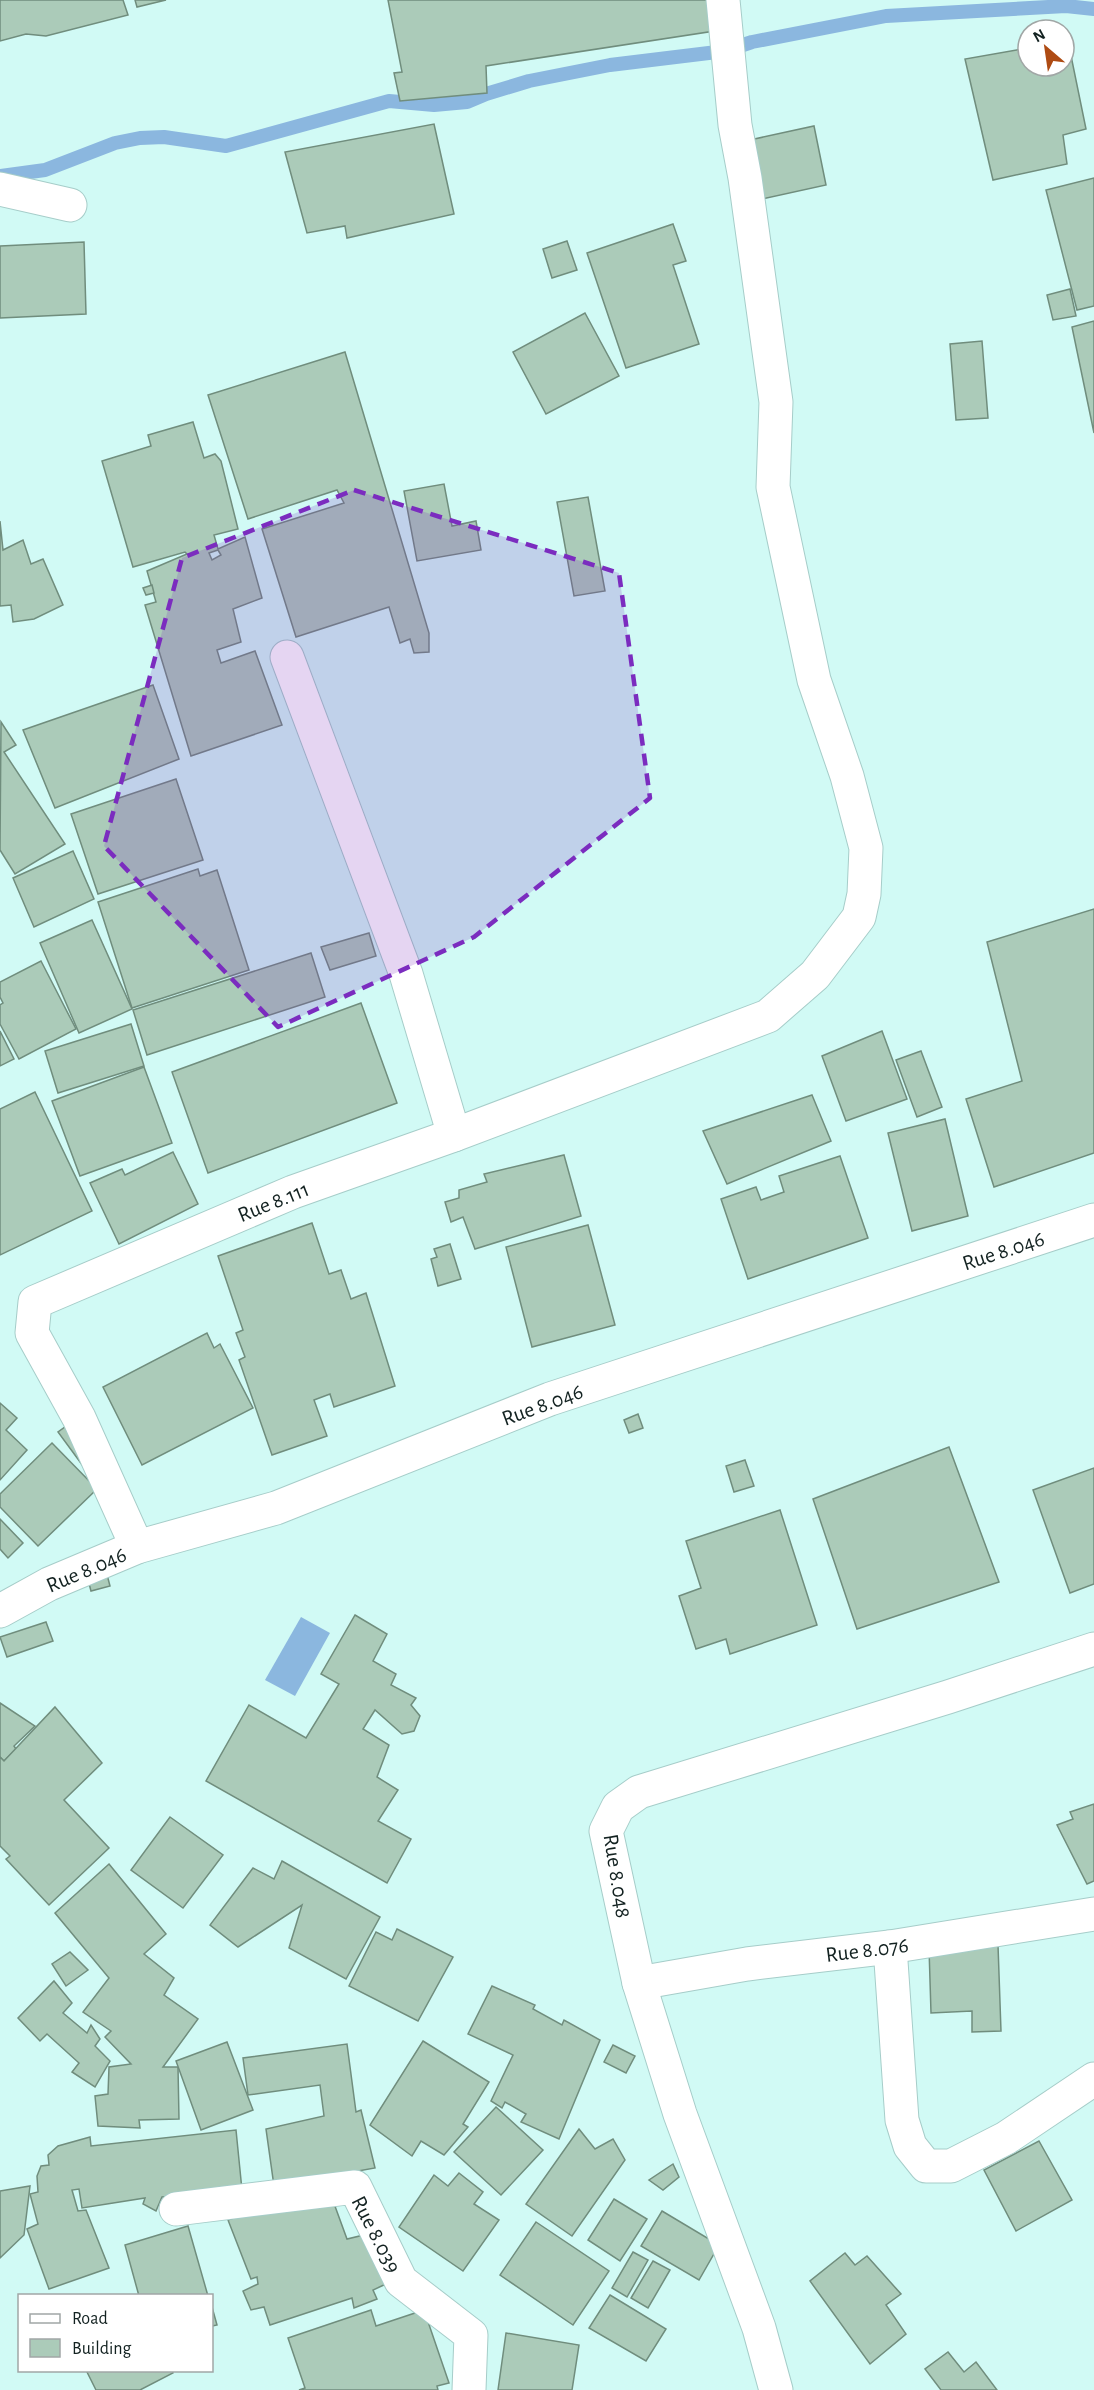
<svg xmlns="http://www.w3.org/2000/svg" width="1094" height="2390" viewBox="0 0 1094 2390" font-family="'Alegreya Sans',sans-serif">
  <rect width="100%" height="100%" fill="#d1faf5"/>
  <path fill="#8bb7df" d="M 301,1617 L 330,1633 L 295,1696 L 265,1680 Z"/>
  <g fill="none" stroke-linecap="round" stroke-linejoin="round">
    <g stroke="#8bb7df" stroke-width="14">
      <path d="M 728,50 L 752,42 L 886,16 L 1066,6 L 1094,9"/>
      <path d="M 0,176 L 45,170 L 115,143 L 140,138 L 164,137 L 226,146 L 389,101 L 434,105 L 467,102 L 486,94 L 529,81 L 610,65 L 717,52"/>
    </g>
  </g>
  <g fill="#abcbb9" stroke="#708d7d" stroke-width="1.5" fill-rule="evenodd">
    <path d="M 0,0 L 123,0 L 128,15 L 46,36 L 26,34 L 0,41 Z"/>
    <path d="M 135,0 L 166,0 L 137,7 Z"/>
    <path d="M 388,0 L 718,0 L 721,30 L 486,66 L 487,93 L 400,101 L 394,73 L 402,72 Z"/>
    <path d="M 1064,41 L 1068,41 L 1086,129 L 1063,135 L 1067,164 L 993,180 L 965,59 L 1028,48 L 1028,66 L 1064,66 Z"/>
    <path d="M 434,124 L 454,214 L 347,238 L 345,226 L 307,233 L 285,152 Z"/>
    <path d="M 814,126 L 826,185 L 757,200 L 745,141 Z"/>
    <path d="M 1094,178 L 1094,306 L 1077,310 L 1046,190 Z"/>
    <path d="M 673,224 L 686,261 L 673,265 L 699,344 L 626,368 L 587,253 Z"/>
    <path d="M 567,241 L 577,270 L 552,278 L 543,249 Z"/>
    <path d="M 84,242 L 86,314 L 0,318 L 0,246 Z"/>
    <path d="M 1070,289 L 1076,316 L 1053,320 L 1047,295 Z"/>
    <path d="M 585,313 L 619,376 L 546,414 L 513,352 Z"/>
    <path d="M 1094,321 L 1094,433 L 1072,327 Z"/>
    <path d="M 982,341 L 988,418 L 956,420 L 950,344 Z"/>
    <path d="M 345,352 L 429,633 L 429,652 L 414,653 L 410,639 L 400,643 L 389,607 L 296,637 L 262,529 L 344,503 L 337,490 L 248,519 L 208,395 Z"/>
    <path d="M 193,422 L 204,458 L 215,454 L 221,461 L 238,529 L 214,535 L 218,549 L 245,537 L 262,598 L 233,609 L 241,642 L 217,650 L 221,663 L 255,651 L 282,725 L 191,756 L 145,605 L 156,602 L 147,571 L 187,554 L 185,552 L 133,567 L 102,461 L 151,446 L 148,435 ZM 218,550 L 221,555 L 212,560 L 209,553 Z"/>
    <path d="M 444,484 L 452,526 L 476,521 L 481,550 L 417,561 L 404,491 Z"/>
    <path d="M 588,497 L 605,591 L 574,596 L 557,502 Z"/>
    <path d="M 0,521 L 3,550 L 23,540 L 31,564 L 43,559 L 63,605 L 34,619 L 13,622 L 11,605 L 0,606 Z"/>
    <path d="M 152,585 L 154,593 L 146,595 L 143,588 Z"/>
    <path d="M 153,685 L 179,759 L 55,808 L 23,730 Z"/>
    <path d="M 1,722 L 16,745 L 4,752 L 65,844 L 15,874 L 0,850 Z"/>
    <path d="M 176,779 L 203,860 L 98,894 L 71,814 Z"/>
    <path d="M 73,851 L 94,899 L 34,927 L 13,878 Z"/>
    <path d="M 198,869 L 200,876 L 217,870 L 249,970 L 132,1008 L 98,902 Z"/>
    <path d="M 1094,909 L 1094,1153 L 994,1187 L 966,1099 L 1022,1081 L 987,942 Z"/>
    <path d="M 92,920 L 132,1009 L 79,1033 L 40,943 Z"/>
    <path d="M 369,933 L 376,956 L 330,970 L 321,947 Z"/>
    <path d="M 311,953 L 325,997 L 147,1055 L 133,1010 Z"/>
    <path d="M 41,961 L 76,1029 L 19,1059 L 0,1024 L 0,1005 L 3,1003 L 0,997 L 0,982 Z"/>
    <path d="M 361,1003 L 397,1103 L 208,1173 L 172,1072 Z"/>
    <path d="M 131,1024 L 144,1066 L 58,1093 L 45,1051 Z"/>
    <path d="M 0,1031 L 14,1059 L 0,1066 Z"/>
    <path d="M 882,1031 L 907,1099 L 846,1121 L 822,1056 Z"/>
    <path d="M 921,1051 L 942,1107 L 917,1117 L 896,1060 Z"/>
    <path d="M 144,1067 L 172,1143 L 80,1176 L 52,1101 Z"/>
    <path d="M 35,1092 L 92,1211 L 0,1255 L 0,1109 Z"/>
    <path d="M 812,1095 L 831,1141 L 727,1184 L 703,1131 Z"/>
    <path d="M 945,1119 L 968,1216 L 912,1231 L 888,1133 Z"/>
    <path d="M 173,1152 L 198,1204 L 119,1244 L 90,1183 L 122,1169 L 125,1175 Z"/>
    <path d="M 564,1155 L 581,1216 L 475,1249 L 463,1217 L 451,1222 L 445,1202 L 459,1198 L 459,1190 L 487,1182 L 484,1174 Z"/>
    <path d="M 840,1156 L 868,1238 L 748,1279 L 721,1199 L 756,1187 L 761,1200 L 784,1192 L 779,1176 Z"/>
    <path d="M 312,1223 L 329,1274 L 341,1270 L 351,1299 L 366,1293 L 395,1386 L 334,1407 L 330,1394 L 314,1400 L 327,1436 L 272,1455 L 239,1360 L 245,1357 L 236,1333 L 243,1330 L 218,1256 Z"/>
    <path d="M 588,1225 L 615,1325 L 532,1347 L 506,1247 Z"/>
    <path d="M 450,1244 L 461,1279 L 438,1286 L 431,1259 L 437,1257 L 434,1249 Z"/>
    <path d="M 207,1333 L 214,1348 L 220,1344 L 253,1408 L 142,1465 L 103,1387 Z"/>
    <path d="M 0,1403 L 17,1418 L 6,1430 L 27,1450 L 0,1480 Z"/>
    <path d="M 638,1414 L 643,1428 L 629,1433 L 624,1420 Z"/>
    <path d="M 72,1422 L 83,1466 L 58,1432 Z"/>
    <path d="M 52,1443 L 97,1489 L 38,1546 L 0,1507 L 0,1494 Z"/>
    <path d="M 949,1447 L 999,1582 L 857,1629 L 813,1499 Z"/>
    <path d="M 745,1460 L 754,1486 L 734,1492 L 726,1466 Z"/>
    <path d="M 1094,1468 L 1094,1584 L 1070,1593 L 1033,1490 Z"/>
    <path d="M 780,1510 L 817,1625 L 730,1654 L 726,1639 L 696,1649 L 679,1596 L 701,1588 L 686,1541 Z"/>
    <path d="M 0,1519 L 23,1543 L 8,1558 L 0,1549 Z"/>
    <path d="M 105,1567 L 110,1586 L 91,1591 L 86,1572 Z"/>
    <path d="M 355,1615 L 387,1634 L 373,1661 L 396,1674 L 391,1685 L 416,1698 L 411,1705 L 420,1716 L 414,1731 L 402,1734 L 375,1710 L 363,1729 L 389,1745 L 377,1777 L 398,1790 L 378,1821 L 411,1839 L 387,1883 L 206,1781 L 249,1705 L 306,1738 L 339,1684 L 321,1674 Z"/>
    <path d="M 46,1622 L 53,1641 L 7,1657 L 0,1637 Z"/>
    <path d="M 0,1703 L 35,1726 L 14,1746 L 16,1749 L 4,1761 L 0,1757 Z"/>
    <path d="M 55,1707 L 102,1763 L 64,1800 L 109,1848 L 49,1905 L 6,1859 L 10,1856 L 0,1846 L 0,1757 L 4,1761 Z"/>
    <path d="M 1094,1804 L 1094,1881 L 1087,1884 L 1057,1825 L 1073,1819 L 1070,1812 Z"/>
    <path d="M 170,1817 L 223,1855 L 183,1908 L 131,1870 Z"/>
    <path d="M 282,1861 L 380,1917 L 346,1979 L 289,1948 L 302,1905 L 238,1947 L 210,1925 L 253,1868 L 274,1879 Z"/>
    <path d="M 109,1864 L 166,1934 L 144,1954 L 174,1978 L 164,1995 L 198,2019 L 163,2067 L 178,2067 L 179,2119 L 139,2120 L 140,2128 L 98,2126 L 95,2096 L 108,2094 L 109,2067 L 131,2064 L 105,2037 L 111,2031 L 83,2012 L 109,1978 L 55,1913 Z"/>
    <path d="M 397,1929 L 453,1957 L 418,2021 L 349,1986 L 376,1932 L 392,1940 Z"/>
    <path d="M 998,1945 L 1001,2031 L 972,2032 L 972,2011 L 931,2013 L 929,1948 Z"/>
    <path d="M 70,1952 L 88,1970 L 66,1986 L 52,1964 Z"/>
    <path d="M 54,1981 L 72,2003 L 63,2013 L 87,2033 L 91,2025 L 100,2039 L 95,2046 L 110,2061 L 95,2087 L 72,2072 L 79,2063 L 47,2034 L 40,2041 L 18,2018 Z"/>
    <path d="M 492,1986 L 535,2005 L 533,2009 L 562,2025 L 564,2020 L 600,2040 L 559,2139 L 521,2122 L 526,2114 L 505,2102 L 502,2108 L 491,2101 L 513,2055 L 468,2034 Z"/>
    <path d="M 423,2041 L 489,2082 L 463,2124 L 468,2127 L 444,2155 L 421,2141 L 412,2156 L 370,2125 Z"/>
    <path d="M 227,2042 L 253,2110 L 201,2130 L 176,2061 Z"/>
    <path d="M 347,2044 L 356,2112 L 361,2110 L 375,2168 L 274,2186 L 266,2129 L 324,2116 L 320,2085 L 248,2095 L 243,2058 Z"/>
    <path d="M 613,2045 L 635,2056 L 626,2073 L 604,2062 Z"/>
    <path d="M 496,2107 L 543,2150 L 501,2195 L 454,2152 Z"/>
    <path d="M 579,2129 L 595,2149 L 613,2139 L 625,2160 L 572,2236 L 526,2204 Z"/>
    <path d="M 236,2130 L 242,2190 L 162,2197 L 156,2211 L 143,2204 L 145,2198 L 82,2208 L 79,2189 L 72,2190 L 78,2211 L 86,2210 L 109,2268 L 49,2289 L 27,2229 L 38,2224 L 30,2194 L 38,2192 L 37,2176 L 41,2166 L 49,2165 L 48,2155 L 58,2146 L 90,2137 L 91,2146 Z"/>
    <path d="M 1039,2141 L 1072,2200 L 1016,2231 L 984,2170 Z"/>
    <path d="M 673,2164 L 679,2177 L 663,2190 L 649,2180 Z"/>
    <path d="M 459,2173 L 483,2192 L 474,2204 L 499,2220 L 463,2271 L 399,2227 L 434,2175 L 448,2186 Z"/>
    <path d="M 30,2186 L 24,2235 L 0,2258 L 0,2191 Z"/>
    <path d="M 332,2198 L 347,2239 L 368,2234 L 386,2284 L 373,2290 L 377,2299 L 354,2308 L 352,2298 L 270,2325 L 264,2307 L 251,2310 L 243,2291 L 258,2284 L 257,2277 L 251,2279 L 228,2220 L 275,2203 Z"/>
    <path d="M 614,2199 L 647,2219 L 620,2261 L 588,2240 Z"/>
    <path d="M 662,2211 L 719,2245 L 699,2280 L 641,2246 Z"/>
    <path d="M 536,2222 L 609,2271 L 573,2325 L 500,2275 Z"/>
    <path d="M 188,2226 L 208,2296 L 139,2296 L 125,2245 Z"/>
    <path d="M 633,2252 L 648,2260 L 627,2297 L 612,2288 Z"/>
    <path d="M 845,2253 L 855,2265 L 867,2256 L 901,2294 L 886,2305 L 906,2334 L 870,2364 L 810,2281 Z"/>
    <path d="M 653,2261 L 670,2270 L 648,2308 L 631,2298 Z"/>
    <path d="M 610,2295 L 666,2329 L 646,2361 L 589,2328 Z"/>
    <path d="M 212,2307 L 217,2325 L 212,2326 Z"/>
    <path d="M 371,2310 L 376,2326 L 424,2310 L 449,2383 L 437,2386 L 438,2390 L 299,2390 L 305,2388 L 288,2338 Z"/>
    <path d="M 506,2333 L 579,2345 L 572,2390 L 498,2390 Z"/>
    <path d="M 948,2352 L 964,2372 L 976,2362 L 997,2390 L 941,2390 L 925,2369 Z"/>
    <path d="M 86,2370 L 172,2370 L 173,2373 L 140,2390 L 96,2390 Z"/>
  </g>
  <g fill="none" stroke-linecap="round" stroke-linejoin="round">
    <g stroke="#a6cdc9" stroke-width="35">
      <g id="minor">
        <path d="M 0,189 L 70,205"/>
        <path d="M 287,657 L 406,974 L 454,1135"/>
        <path d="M 137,1547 L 79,1418 L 32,1333 L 35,1302 L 293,1192 L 454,1135 L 768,1016 L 815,975 L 859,917 L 864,894 L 866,848 L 847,776 L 814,680 L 773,487 L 776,402 L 745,178 L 735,125 L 723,0"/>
        <path d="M 0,1611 L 49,1584 L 137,1547 L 276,1508 L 550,1399 L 1094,1220"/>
        <path d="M 890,1947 L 902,2120 L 910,2146 L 926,2166 L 951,2166 L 1006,2138 L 1094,2079"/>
        <path d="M 639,1983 L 747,1964 L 890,1947 L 1094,1914"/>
        <path d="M 176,2209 L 355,2187 L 401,2281 L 471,2335 L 469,2390"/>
        <path d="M 776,2390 L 759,2328 L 680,2114 L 639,1983 L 606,1831 L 618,1807 L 639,1792 L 948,1697 L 1094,1649"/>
      </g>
    </g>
    <use href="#minor" stroke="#fff" stroke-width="33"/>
  </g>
  <path fill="#7b2cbf" fill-opacity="0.2" stroke="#7b2cbf" stroke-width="4.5" stroke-dasharray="12 8" stroke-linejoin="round" d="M 354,490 L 619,573 L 650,798 L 474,937 L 278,1027 L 104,846 L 182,558 Z"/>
  <g text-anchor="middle" stroke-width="4.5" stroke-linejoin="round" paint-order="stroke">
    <g font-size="22" fill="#132221" stroke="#fff">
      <text transform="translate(273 1201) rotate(-22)" y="8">Rue 8.111</text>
      <text transform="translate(1003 1250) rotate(-18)" y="8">Rue 8.046</text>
      <text transform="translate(542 1404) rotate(-20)" y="8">Rue 8.046</text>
      <text transform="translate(86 1569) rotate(-23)" y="8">Rue 8.046</text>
      <text transform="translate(618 1876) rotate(81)" y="8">Rue 8.048</text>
      <text transform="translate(867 1949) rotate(-7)" y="8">Rue 8.076</text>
      <text transform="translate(377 2234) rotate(63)" y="8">Rue 8.039</text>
    </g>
  </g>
  <rect x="18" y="2294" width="195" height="78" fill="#ffffff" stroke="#a1a7a6" stroke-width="1.5"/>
  <rect x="30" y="2314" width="30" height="9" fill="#ffffff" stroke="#a1a7a6" stroke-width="1.5"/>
  <text x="72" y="2324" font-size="18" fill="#132221">Road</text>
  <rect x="30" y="2339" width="30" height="18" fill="#abcbb9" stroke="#a1a7a6" stroke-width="1.5"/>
  <text x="72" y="2354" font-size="18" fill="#132221">Building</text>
  <g transform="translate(1046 48) rotate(331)"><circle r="28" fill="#ffffff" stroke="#a1a7a6" stroke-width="1.5"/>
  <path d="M0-4.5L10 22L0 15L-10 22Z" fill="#ae4b13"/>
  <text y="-9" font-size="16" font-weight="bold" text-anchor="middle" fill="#132221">N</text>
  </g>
</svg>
